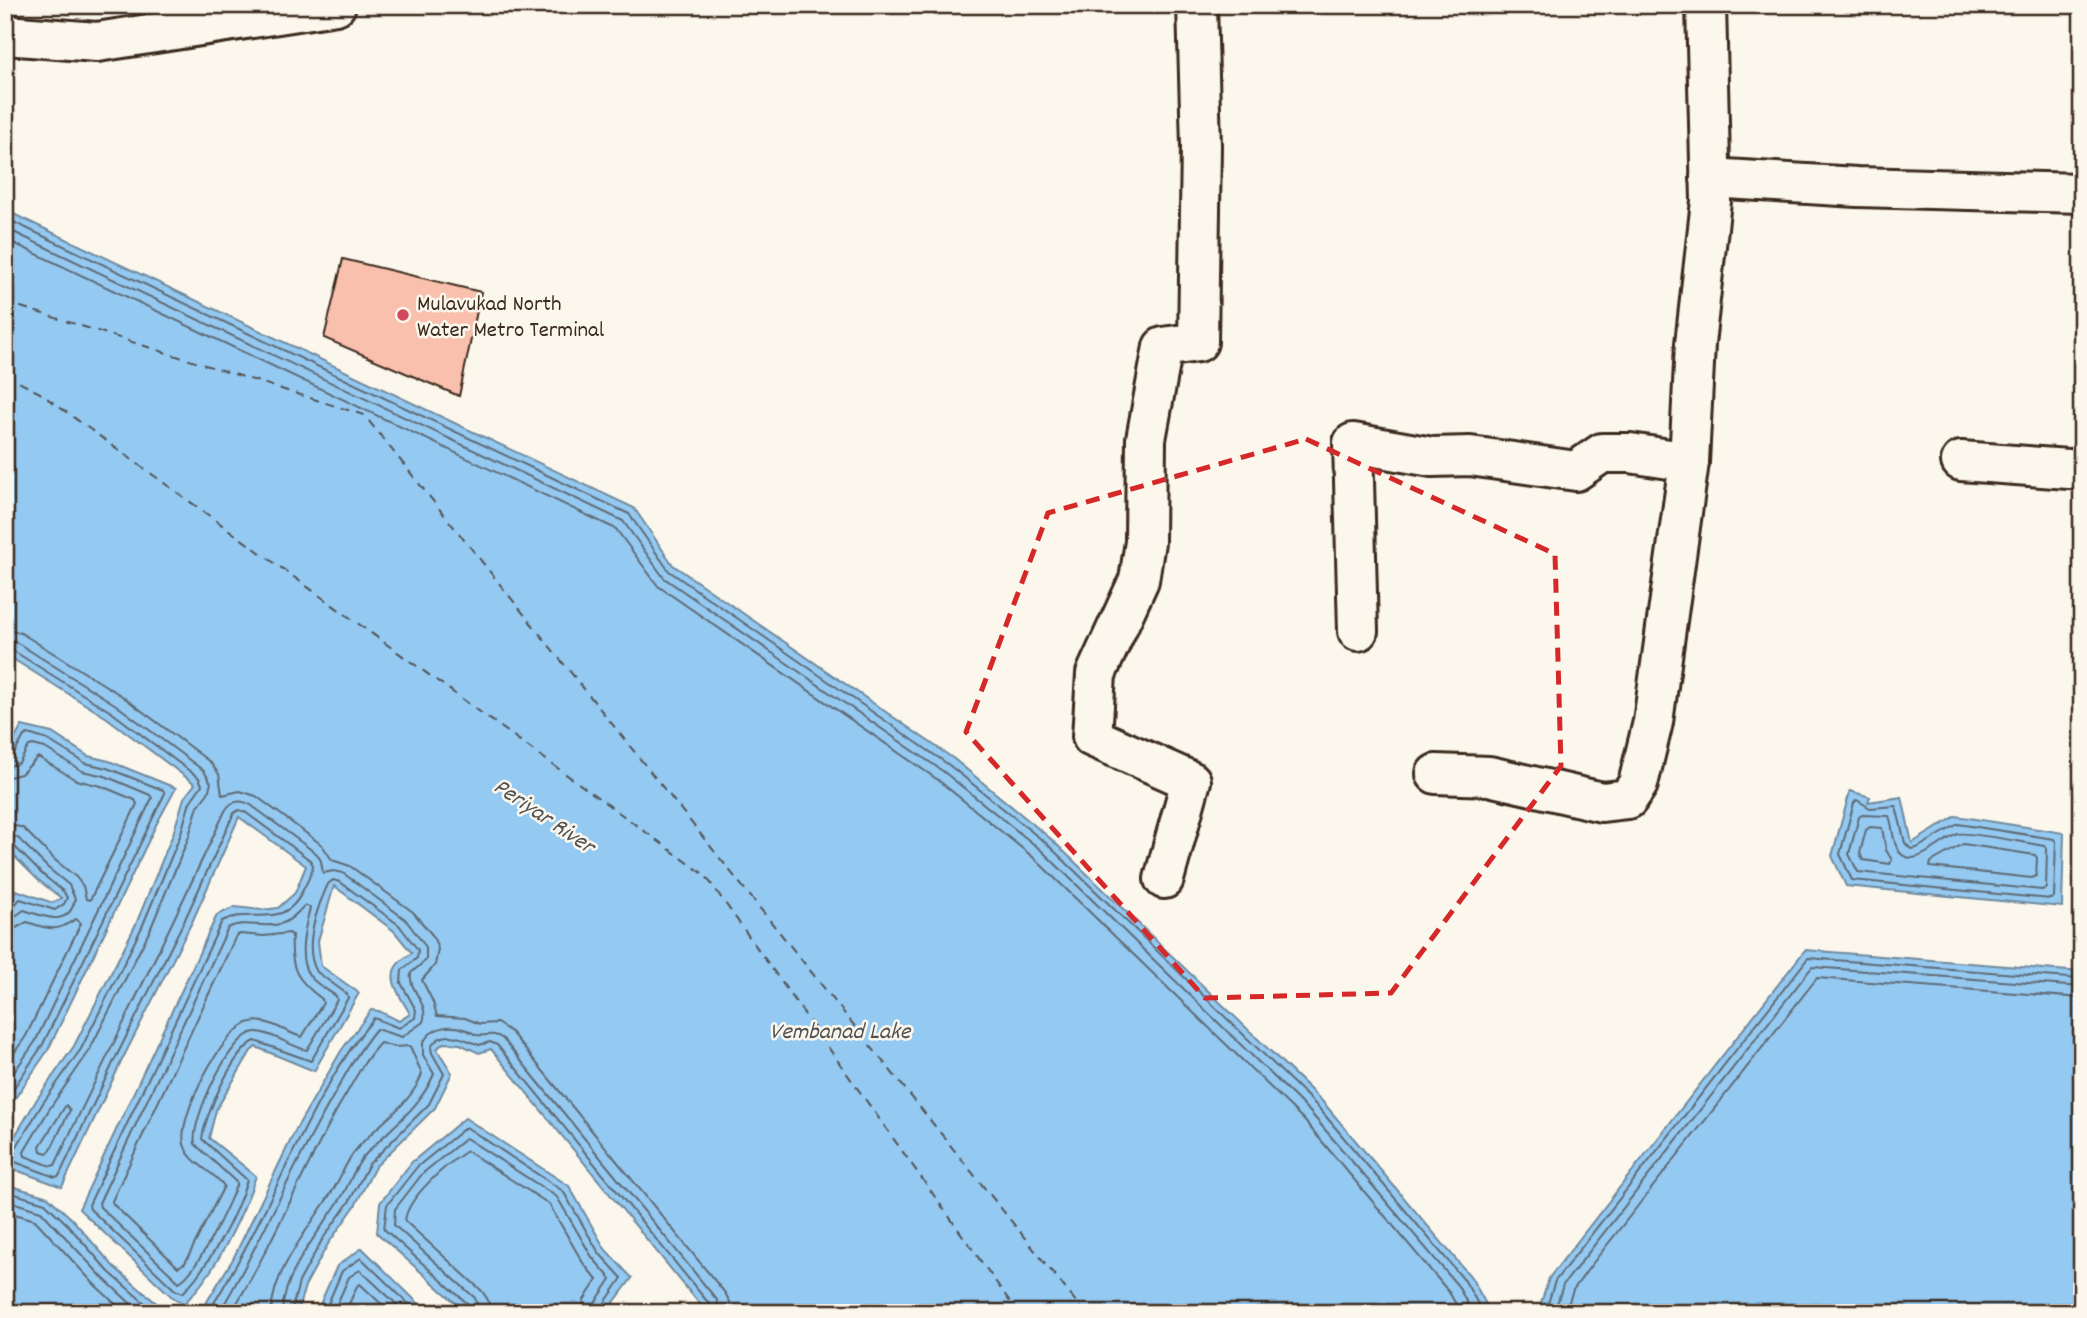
<svg xmlns="http://www.w3.org/2000/svg" width="2087" height="1318" viewBox="0 0 2087 1318" font-family="Dekko,sans-serif">
  <rect width="100%" height="100%" fill="#fbf7ec"/>
  <filter id="ink" filterUnits="userSpaceOnUse"><feTurbulence type="fractalNoise" baseFrequency=".0143" numOctaves="2"/><feDisplacementMap in="SourceGraphic" scale="14" xChannelSelector="R" yChannelSelector="G"/><feConvolveMatrix kernelMatrix="1 2 1 2 8 2 1 2 1" color-interpolation-filters="sRGB"/></filter>
  <g filter="url(#ink)">
    <g fill="#94c9f2" stroke="#70899d" stroke-width="2">
      <path d="M 5,210 L 634,508 L 673,565 L 954,759 L 1051,839 L 1322,1101 L 1471,1277 L 1487,1306 L 1482,1313 L 707,1313 L 491,1049 L 479,1053 L 460,1044 L 443,1043 L 437,1049 L 452,1073 L 435,1108 L 375,1167 L 355,1206 L 328,1244 L 305,1286 L 297,1313 L 200,1313 L 233,1259 L 296,1129 L 341,1051 L 371,1010 L 379,1011 L 399,1021 L 410,1014 C 403,1000 384,978 399,963 C 402,959 408,956 412,953 L 394,931 L 334,886 L 318,941 L 321,966 L 359,993 L 314,1071 L 256,1047 L 251,1051 L 216,1110 L 209,1138 L 256,1176 C 246,1206 224,1254 205,1279 C 199,1288 191,1296 184,1304 L 171,1296 L 79,1209 L 217,915 L 235,907 L 262,910 L 278,908 L 295,893 L 306,866 L 239,817 L 193,920 L 122,1060 L 62,1187 L 5,1166 L 5,1153 L 37,1099 L 74,1046 L 136,924 L 173,834 L 184,798 L 195,784 L 107,718 L 5,654 Z"/>
      <path d="M 22,726 L 52,733 L 88,756 L 109,761 L 176,788 L 157,823 L 48,1050 L 5,1113 L 5,908 L 16,890 L 53,903 L 61,898 L 37,879 L 5,847 L 5,756 Z"/>
      <path d="M 1850,791 L 1870,797 L 1868,802 L 1902,797 L 1912,843 L 1956,816 L 2064,833 L 2062,907 L 1846,886 L 1832,856 Z"/>
      <path d="M 1805,950 L 2082,972 L 2082,1313 L 1538,1313 L 1549,1278 Z"/>
      <path d="M 465,1118 L 569,1186 L 605,1249 L 632,1278 L 606,1313 L 467,1313 L 377,1233 L 380,1203 L 412,1162 Z"/>
      <path d="M 5,1184 L 48,1197 L 72,1219 L 114,1267 L 168,1313 L 5,1313 Z"/>
      <path d="M 362,1248 L 428,1313 L 316,1313 L 337,1266 Z"/>
    </g>
    <g fill="none" stroke-linecap="round" stroke-linejoin="round">
      <g stroke="#5f6a73" stroke-width="2">
        <path d="M 5,218 L 629,514 L 669,571 L 949,765 L 1047,844 L 1317,1106 L 1465,1281 L 1478,1304 L 1477,1313"/>
        <path d="M 5,228 L 623,521 L 664,578 L 944,772 L 1041,850 L 1310,1112 L 1458,1286 L 1468,1305 L 1468,1313"/>
        <path d="M 5,239 L 616,529 L 658,586 L 938,780 L 1034,858 L 1303,1119 L 1449,1292 L 1457,1306 L 1457,1313"/>
        <path d="M 5,629 L 21,633 L 122,696 L 210,762 L 219,774 L 222,795 L 240,791 L 256,796 L 322,845 L 332,860 L 350,866 L 413,912 L 433,936 L 438,949 L 435,965 L 422,980 L 433,1002 L 437,1016 L 465,1018 L 480,1024 L 497,1023 L 511,1032 L 725,1293 L 730,1302 L 731,1313"/>
        <path d="M 5,640 L 16,642 L 116,705 L 204,771 L 211,783 L 208,793 L 198,806 L 188,839 L 150,930 L 88,1053 L 50,1108 L 24,1152 L 25,1156 L 51,1166 L 55,1165 C 111,1047 170,930 225,811 C 231,801 240,799 251,805 L 317,854 L 321,861 L 323,873 L 334,871 L 343,873 L 405,919 L 426,947 L 426,960 L 411,973 C 408,991 430,1003 423,1022 L 402,1037 L 376,1029 C 358,1051 344,1077 330,1102 C 290,1171 260,1245 219,1313"/>
        <path d="M 5,649 L 12,650 L 111,712 L 199,778 L 202,785 L 190,802 L 180,836 L 142,927 L 81,1049 L 43,1103 L 14,1151 L 10,1156 L 10,1160 L 55,1177 L 59,1176 L 116,1057 L 186,917 L 234,813 L 239,810 L 245,812 L 310,860 L 313,865 C 312,874 307,882 303,890 C 285,932 251,906 222,921 L 89,1205 L 90,1209 L 175,1290 L 183,1293 C 211,1262 234,1221 247,1180 L 202,1139 C 205,1115 233,1051 255,1041 L 311,1061 L 348,998 L 347,994 L 317,972 C 302,947 317,908 328,884 L 333,880 L 340,882 L 399,925 L 418,950 L 417,958 L 402,970 L 401,983 L 416,1010 L 415,1018 L 399,1028 L 374,1018 C 333,1067 305,1128 277,1185 C 256,1229 234,1271 208,1313"/>
        <path d="M 5,758 L 13,756 L 24,736 L 28,734 L 48,740 L 85,763 L 107,768 L 163,790 L 165,793 L 42,1046 L 5,1101"/>
        <path d="M 5,767 L 19,763 L 29,746 L 33,745 L 45,748 L 82,771 L 105,776 L 150,795 L 152,798 L 35,1042 L 5,1085"/>
        <path d="M 5,778 L 21,774 L 38,757 L 76,780 L 101,786 L 135,800 L 137,804 L 90,900 L 86,899 L 83,886 L 76,877 L 55,860 L 23,828 L 5,823"/>
        <path d="M 1857,800 L 1870,808 L 1896,806 L 1905,843 L 1911,849 L 1917,848 L 1958,824 L 2054,839 L 2056,842 L 2054,897 L 2051,899 L 1852,880 L 1840,854 L 1854,803 Z"/>
        <path d="M 1862,815 L 1889,816 C 1893,826 1892,838 1897,848 C 1910,875 1942,839 1958,834 C 1966,831 2032,844 2045,846 L 2047,849 L 2046,888 L 2042,890 L 1858,872 L 1849,854 L 1859,817 Z"/>
        <path d="M 1870,827 L 1882,828 L 1886,850 L 1892,860 L 1890,864 L 1863,860 L 1860,853 L 1866,830 Z"/>
        <path d="M 5,834 L 18,838 L 48,868 L 69,885 L 75,899 C 69,929 43,916 24,910 L 14,917 L 5,919"/>
        <path d="M 5,842 L 13,845 L 42,874 L 64,892 L 67,898 L 64,904 L 55,910 L 20,899 L 12,908 L 5,910"/>
        <path d="M 1963,844 L 2035,855 L 2037,858 L 2036,876 L 2032,878 L 1930,867 L 1931,862 Z"/>
        <path d="M 305,905 L 310,908 C 305,927 297,958 309,975 C 315,984 328,990 336,996 L 337,1000 L 307,1050 C 292,1047 269,1031 255,1032 C 230,1034 190,1121 195,1144 L 237,1183 C 229,1204 197,1274 179,1282 L 100,1207 L 99,1203 L 228,928 C 245,919 265,930 283,923 C 292,920 299,911 305,905 Z"/>
        <path d="M 5,929 L 16,928 L 27,922 C 49,929 55,933 76,919 L 81,923 L 26,1036 L 5,1066"/>
        <path d="M 289,933 L 292,935 C 290,969 296,980 322,999 L 323,1003 L 302,1037 C 286,1033 268,1018 251,1022 C 223,1027 177,1117 184,1144 C 189,1164 214,1171 224,1186 L 185,1263 L 178,1267 L 113,1204 L 112,1201 L 236,936 L 240,934 L 264,936 Z"/>
        <path d="M 66,1105 L 70,1110 L 50,1151 L 47,1153 L 41,1151 L 40,1146 Z"/>
        <path d="M 5,1191 L 45,1203 L 67,1224 L 109,1272 L 156,1313"/>
        <path d="M 5,1200 L 41,1211 L 103,1278 L 141,1313"/>
        <path d="M 5,1211 L 35,1220 L 95,1285 L 125,1313"/>
        <path d="M 231,1313 C 272,1246 301,1174 339,1106 C 352,1085 363,1061 380,1043 L 395,1047 L 410,1046 L 422,1074 C 410,1107 376,1124 355,1151 C 345,1163 340,1180 331,1193 C 309,1229 273,1269 271,1313"/>
        <path d="M 282,1313 C 284,1270 319,1233 341,1198 C 349,1185 354,1168 364,1156 C 389,1128 419,1110 434,1074 L 423,1055 L 423,1043 C 431,1027 450,1023 467,1030 C 470,1031 473,1034 477,1035 C 487,1037 493,1031 503,1039 L 717,1300 L 721,1313"/>
        <path d="M 291,1313 L 299,1282 L 322,1240 L 349,1202 L 369,1164 L 429,1104 L 444,1074 L 432,1053 L 431,1047 C 442,1028 462,1038 479,1045 L 490,1042 L 497,1045 L 710,1305 L 712,1313"/>
        <path d="M 324,1313 L 342,1271 L 361,1258 L 418,1313"/>
        <path d="M 333,1313 L 349,1277 L 360,1270 L 406,1313"/>
        <path d="M 345,1313 L 357,1286 L 360,1284 L 391,1313"/>
        <path d="M 471,1313 L 469,1305 L 384,1229 L 387,1205 L 417,1167 L 466,1127 L 563,1191 L 599,1253 L 622,1278 L 602,1307 L 601,1313"/>
        <path d="M 480,1313 L 475,1298 L 394,1225 L 395,1209 L 423,1173 L 466,1138 L 557,1197 L 592,1257 L 611,1279 L 595,1303 L 593,1313"/>
        <path d="M 491,1313 L 488,1300 L 482,1291 L 405,1221 C 407,1197 447,1164 467,1151 L 549,1204 L 583,1263 L 597,1280 L 584,1300 L 582,1313"/>
        <path d="M 1545,1313 L 1555,1281 L 1808,958 L 2082,979"/>
        <path d="M 1554,1313 L 1563,1285 L 1812,967 L 2082,987"/>
        <path d="M 1565,1313 L 1573,1290 L 1589,1268 L 1817,978 L 2082,998"/>
      </g>
      <g stroke="#515253" stroke-width="2" stroke-dasharray="9 7" stroke-linecap="butt">
        <path d="M 5,302 L 364,415 L 1085,1313"/>
        <path d="M 5,375 L 40,393 L 705,875 L 1018,1313"/>
      </g>
    </g>
    <path fill="#f8c0ad" stroke="#3b2a1e" stroke-width="2" d="M 343,259 L 481,292 L 459,396 L 324,338 Z"/>
    <g fill="none" stroke-linecap="round" stroke-linejoin="round">
      <g stroke="#3b2a1e" stroke-width="44">
        <g id="minor">
          <path d="M 5,35 L 97,42 L 336,5"/>
          <path d="M 1710,178 L 1857,187 L 2082,193"/>
          <path d="M 1961,461 L 2082,470"/>
          <path d="M 1358,631 L 1353,443 L 1432,457 L 1470,456 L 1576,471 L 1602,453 L 1630,453 L 1689,462"/>
          <path d="M 1436,774 L 1489,776 L 1602,802 L 1628,799 L 1638,784 L 1653,722 L 1689,462 L 1695,344 L 1711,201 L 1706,5"/>
          <path d="M 1164,879 L 1191,781 L 1092,737 L 1096,674 L 1139,580 L 1145,542 L 1146,439 L 1163,347 L 1198,342 L 1201,146 L 1197,5"/>
        </g>
      </g>
      <use href="#minor" stroke="#fbf7ec" stroke-width="38"/>
    </g>
  </g>
  <path fill="none" stroke="#d62828" stroke-width="5" stroke-dasharray="14 9" stroke-linejoin="round" d="M 1306,439 L 1555,554 L 1561,766 L 1391,993 L 1205,998 L 966,732 L 1048,513 Z"/>
  <circle fill="#d1495b" stroke="#fbf7ec" stroke-width="2.5" cx="403" cy="315" r="7"/>
  <g text-anchor="middle" stroke-width="5" stroke-linejoin="round" paint-order="stroke">
    <g font-size="23" fill="#3b2a1e" stroke="#fbf7ec" text-anchor="start">
      <text x="417" y="310">Mulavukad North<tspan x="417" dy="26">Water Metro Terminal</tspan></text>
    </g>
    <g font-size="24" font-style="italic" fill="#515253" stroke="#fbf7ec">
      <text transform="translate(545 815) rotate(34)" y="8">Periyar River</text>
      <text x="840" y="1038">Vembanad Lake</text>
    </g>
  </g>
  <rect width="2087" height="1318" fill="none" stroke="#fbf7ec" stroke-width="28"/>
  <rect x="14" y="14" width="2059" height="1290" fill="none" stroke="#3b2a1e" stroke-width="2.5" filter="url(#ink)"/>
</svg>
